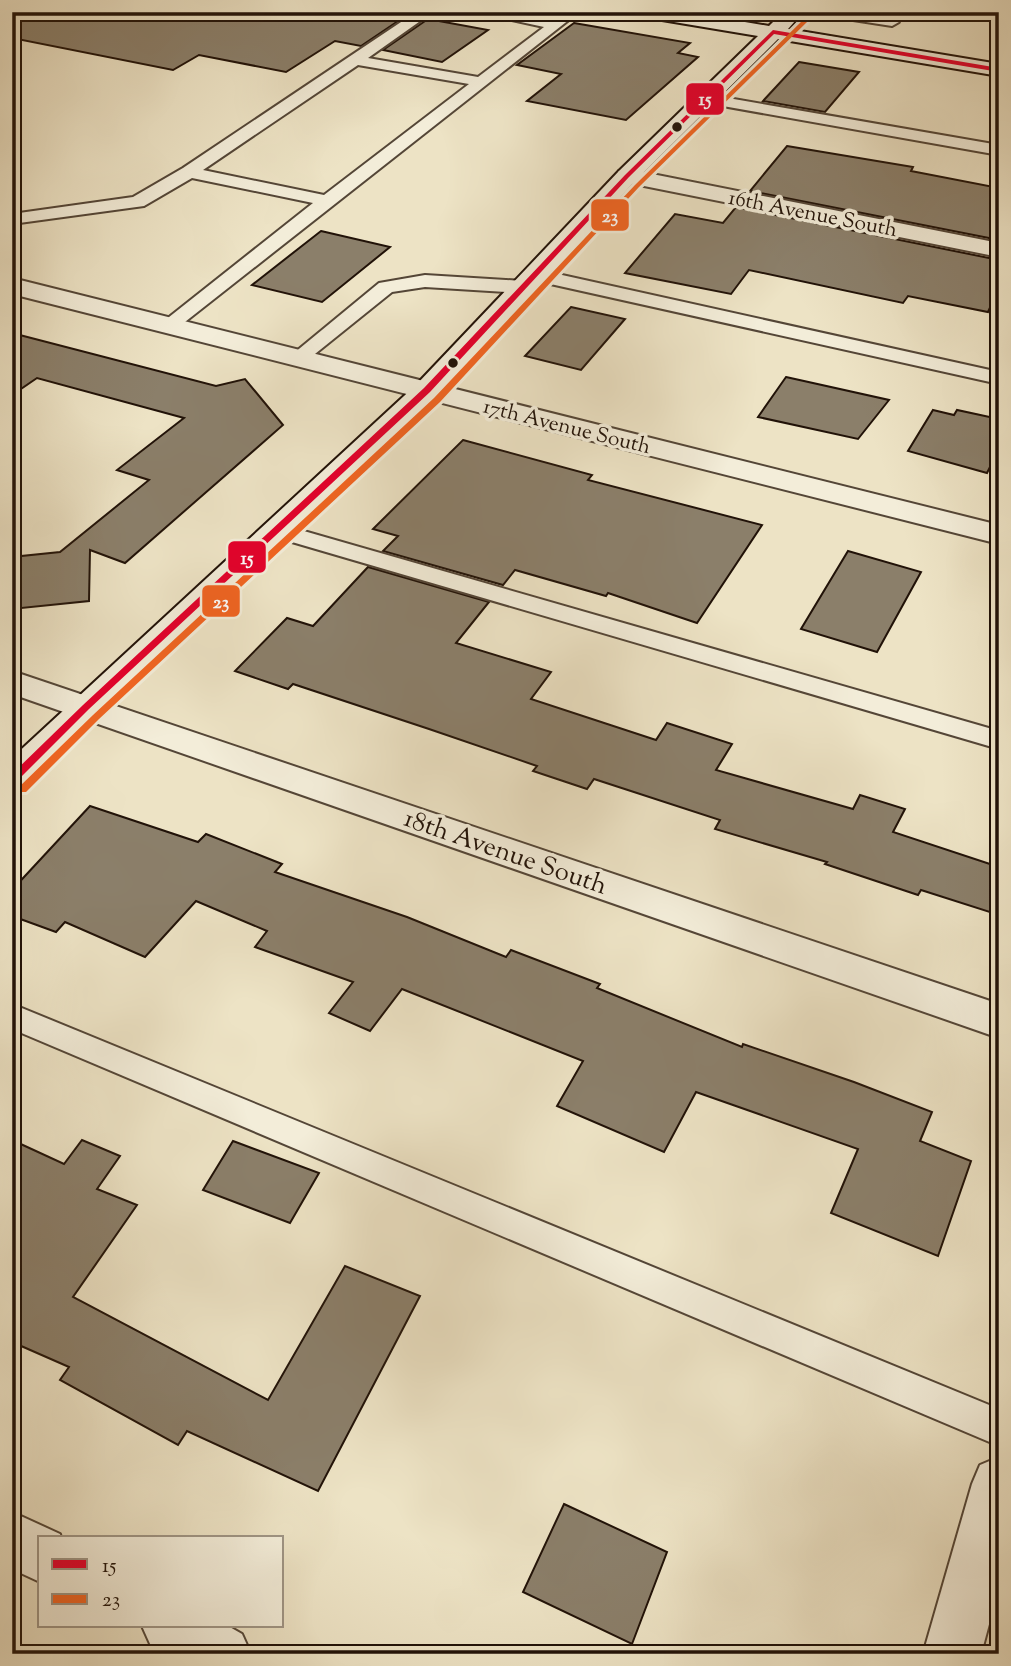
<svg xmlns="http://www.w3.org/2000/svg" width="1011" height="1666" viewBox="0 0 1011 1666" font-family="'Sorts Mill Goudy',serif">
  <rect width="100%" height="100%" fill="#ede3c5"/>
  <filter id="stains"><feTurbulence type="fractalNoise" baseFrequency=".00286" numOctaves="4"/><feColorMatrix values="0 0 0 0 .2 0 0 0 0 .09 0 0 0 0 .02 0 0 0 .5 -.17"/></filter>
  <radialGradient id="worn" r=".72"><stop offset=".6" stop-color="#630" stop-opacity="0"/><stop offset="1" stop-color="#630" stop-opacity=".3"/></radialGradient>
  <g fill="#8b7f6a" stroke="#211208" stroke-width="2">
    <path d="M 12,12 L 393,12 L 407,15 L 361,46 L 335,41 L 286,72 L 199,55 L 173,70 L 12,38 Z"/>
    <path d="M 428,19 L 488,30 L 442,62 L 383,50 Z"/>
    <path d="M 574,23 L 690,43 L 678,53 L 698,57 L 626,120 L 527,101 L 561,74 L 517,65 Z"/>
    <path d="M 799,62 L 859,72 L 825,112 L 763,101 Z"/>
    <path d="M 787,146 L 913,167 L 911,171 L 999,188 L 999,240 L 750,191 Z"/>
    <path d="M 736,207 L 999,260 L 999,288 L 988,312 L 908,296 L 903,303 L 749,270 L 731,294 L 625,273 L 675,214 L 723,223 Z"/>
    <path d="M 321,231 L 390,247 L 322,302 L 252,285 Z"/>
    <path d="M 571,307 L 625,319 L 581,370 L 525,356 Z"/>
    <path d="M 12,333 L 216,386 L 245,379 L 283,425 L 125,563 L 90,550 L 89,601 L 12,609 L 12,557 L 60,552 L 149,480 L 117,470 L 184,418 L 37,378 L 12,395 Z"/>
    <path d="M 786,377 L 889,400 L 858,439 L 758,417 Z"/>
    <path d="M 933,410 L 954,415 L 957,410 L 999,419 L 999,449 L 987,473 L 908,451 Z"/>
    <path d="M 463,440 L 592,475 L 588,480 L 762,525 L 697,623 L 608,593 L 606,596 L 515,570 L 503,585 L 383,551 L 398,536 L 373,529 Z"/>
    <path d="M 848,551 L 921,572 L 877,652 L 801,629 Z"/>
    <path d="M 368,567 L 489,602 L 456,643 L 551,672 L 531,699 L 656,740 L 667,723 L 732,744 L 716,770 L 853,809 L 860,795 L 905,809 L 893,832 L 999,867 L 999,915 L 921,890 L 918,895 L 825,864 L 827,862 L 715,829 L 720,820 L 594,779 L 587,789 L 533,771 L 537,766 L 429,729 L 293,684 L 288,689 L 235,671 L 287,618 L 313,626 Z"/>
    <path d="M 90,806 L 198,842 L 206,834 L 282,864 L 275,872 L 407,917 L 506,957 L 511,950 L 600,984 L 597,988 L 742,1047 L 743,1044 L 854,1082 L 932,1112 L 920,1141 L 971,1161 L 938,1256 L 831,1213 L 858,1149 L 696,1092 L 664,1152 L 557,1106 L 583,1061 L 402,989 L 370,1031 L 329,1013 L 353,982 L 255,947 L 267,931 L 196,901 L 145,957 L 65,922 L 56,932 L 12,916 L 12,890 Z"/>
    <path d="M 12,1140 L 64,1164 L 82,1140 L 120,1156 L 97,1189 L 137,1205 L 73,1297 L 268,1400 L 345,1266 L 420,1296 L 318,1491 L 187,1431 L 178,1445 L 60,1380 L 69,1367 L 12,1342 Z"/>
    <path d="M 233,1141 L 319,1173 L 290,1223 L 203,1190 Z"/>
    <path d="M 564,1504 L 667,1552 L 632,1644 L 523,1592 Z"/>
  </g>
  <g fill="none" stroke-linecap="round" stroke-linejoin="round">
    <g stroke="#544637" stroke-width="4">
      <g id="lane">
        <path d="M 416,12 L 433,12 L 368,58 L 478,77 L 544,27 L 488,15 L 486,12 L 514,12 L 553,20 L 563,12 L 579,12 L 176,329 L 169,331 L 159,325 L 313,203 L 192,178 L 144,206 L 12,224 L 12,214 L 133,197 L 183,168 ZM 358,65 L 469,84 L 324,195 L 203,170 Z"/>
        <path d="M 820,12 C 840,12 885,10 899,22 L 892,26 L 827,16 Z"/>
        <path d="M 705,94 L 999,145 L 999,155 L 700,102 L 697,99 L 700,96 Z"/>
        <path d="M 535,269 L 999,372 L 999,384 L 528,279 L 526,275 L 528,271 Z"/>
        <path d="M 425,275 L 524,281 L 533,287 L 524,293 L 425,287 L 392,292 L 305,362 L 291,362 L 288,358 L 379,283 Z"/>
        <path d="M 276,523 L 999,731 L 999,749 L 268,535 L 265,530 L 268,525 Z"/>
        <path d="M 12,1004 L 999,1409 L 999,1446 L 12,1029 Z"/>
      </g>
    </g>
    <g stroke="#544637" stroke-width="4">
      <g id="street">
        <path d="M 627,169 L 999,243 L 999,257 L 619,181 L 616,176 L 619,171 Z"/>
        <path d="M 12,278 L 999,525 L 999,544 L 12,294 Z"/>
        <path d="M 12,671 L 999,1004 L 999,1038 L 12,694 Z"/>
        <path d="M 999,1457 L 999,1587 L 981,1654 L 923,1654 L 972,1484 L 980,1465 Z"/>
        <path d="M 12,1512 L 60,1534 L 61,1538 L 40,1538 L 40,1582 L 12,1569 Z"/>
        <path d="M 142,1626 L 228,1626 L 242,1634 L 251,1654 L 164,1654 L 151,1646 Z"/>
      </g>
    </g>
    <g stroke="#211208" stroke-width="4">
      <path id="secondary" d="M 641,12 L 686,12 L 769,26 L 783,12 L 803,12 L 788,29 L 999,64 L 999,76 L 778,39 L 635,181 L 437,396 L 99,715 L 25,789 L 12,793 L 12,758 L 417,384 L 619,171 L 758,36 L 650,18 Z"/>
    </g>
    <use href="#lane" fill="#f3edd9" fill-rule="evenodd"/>
    <use href="#street" fill="#f3edd9" fill-rule="evenodd"/>
    <use href="#secondary" fill="#f3edd9" fill-rule="evenodd"/>
    <g stroke="#f3edd9" stroke-width="6">
      <path id="bus-1" d="M 773,30 L 999,68 L 999,72 L 774,34 L 629,177 L 430,392 L 89,709 L 16,782 L 12,783 L 12,774 L 83,705 L 424,388 L 625,175 Z"/>
    </g>
    <g stroke="#f3edd9" stroke-width="6">
      <path id="bus-2" d="M 802,21 L 807,22 L 639,187 L 440,402 L 99,719 L 26,792 L 18,792 L 17,790 L 18,788 L 93,715 L 434,398 L 635,185 Z"/>
    </g>
    <use href="#bus-1" fill="#e4002b" fill-rule="evenodd"/>
    <use href="#bus-2" fill="#f26522" fill-rule="evenodd"/>
  </g>
  <g fill="#211208" stroke="#f3edd9" stroke-width="2.5">
    <circle cx="677" cy="127" r="6"/>
    <circle cx="453" cy="363" r="6"/>
  </g>
  <g text-anchor="middle" stroke-width="7" stroke-linejoin="round" paint-order="stroke">
    <g font-size="21" fill="#211208" stroke="#f3edd9">
      <text transform="translate(813 213) rotate(11)" y="7">16th Avenue South</text>
      <text transform="translate(567 426) rotate(14)" y="7">17th Avenue South</text>
    </g>
    <g font-size="26" fill="#211208" stroke="#f3edd9">
      <text transform="translate(506 851) rotate(19)" y="9">18th Avenue South</text>
    </g>
  </g>
  <g stroke="#f3edd9" stroke-width="2.5">
    <rect x="685" y="82" width="40" height="34" rx="7" fill="#e4002b"/>
    <rect x="590" y="198" width="40" height="34" rx="7" fill="#f26522"/>
    <rect x="227" y="540" width="40" height="34" rx="7" fill="#e4002b"/>
    <rect x="201" y="584" width="40" height="34" rx="7" fill="#f26522"/>
  </g>
  <g font-size="19" text-anchor="middle" font-weight="bold" fill="#fff">
    <text x="705" y="105">15</text>
    <text x="610" y="222">23</text>
    <text x="247" y="564">15</text>
    <text x="221" y="608">23</text>
  </g>
  <rect width="1011" height="1666" fill="none" stroke="#ede3c5" stroke-width="42"/>
  <rect x="14" y="14" width="983" height="1638" fill="none" stroke="#211208" stroke-width="3.5"/>
  <rect x="21" y="21" width="969" height="1624" fill="none" stroke="#211208" stroke-width="2"/>
  <rect x="38" y="1536" width="245" height="91" fill="#f3edd9" stroke="#9f9585" stroke-width="2"/>
  <rect x="52" y="1559" width="35" height="10" fill="#e4002b" stroke="#9f9585" stroke-width="2"/>
  <text x="102" y="1572" font-size="21" fill="#211208">15</text>
  <rect x="52" y="1594" width="35" height="10" fill="#f26522" stroke="#9f9585" stroke-width="2"/>
  <text x="102" y="1606" font-size="21" fill="#211208">23</text>
  <rect width="100%" height="100%" filter="url(#stains)"/>
  <rect width="100%" height="100%" fill="url(#worn)"/>
</svg>
